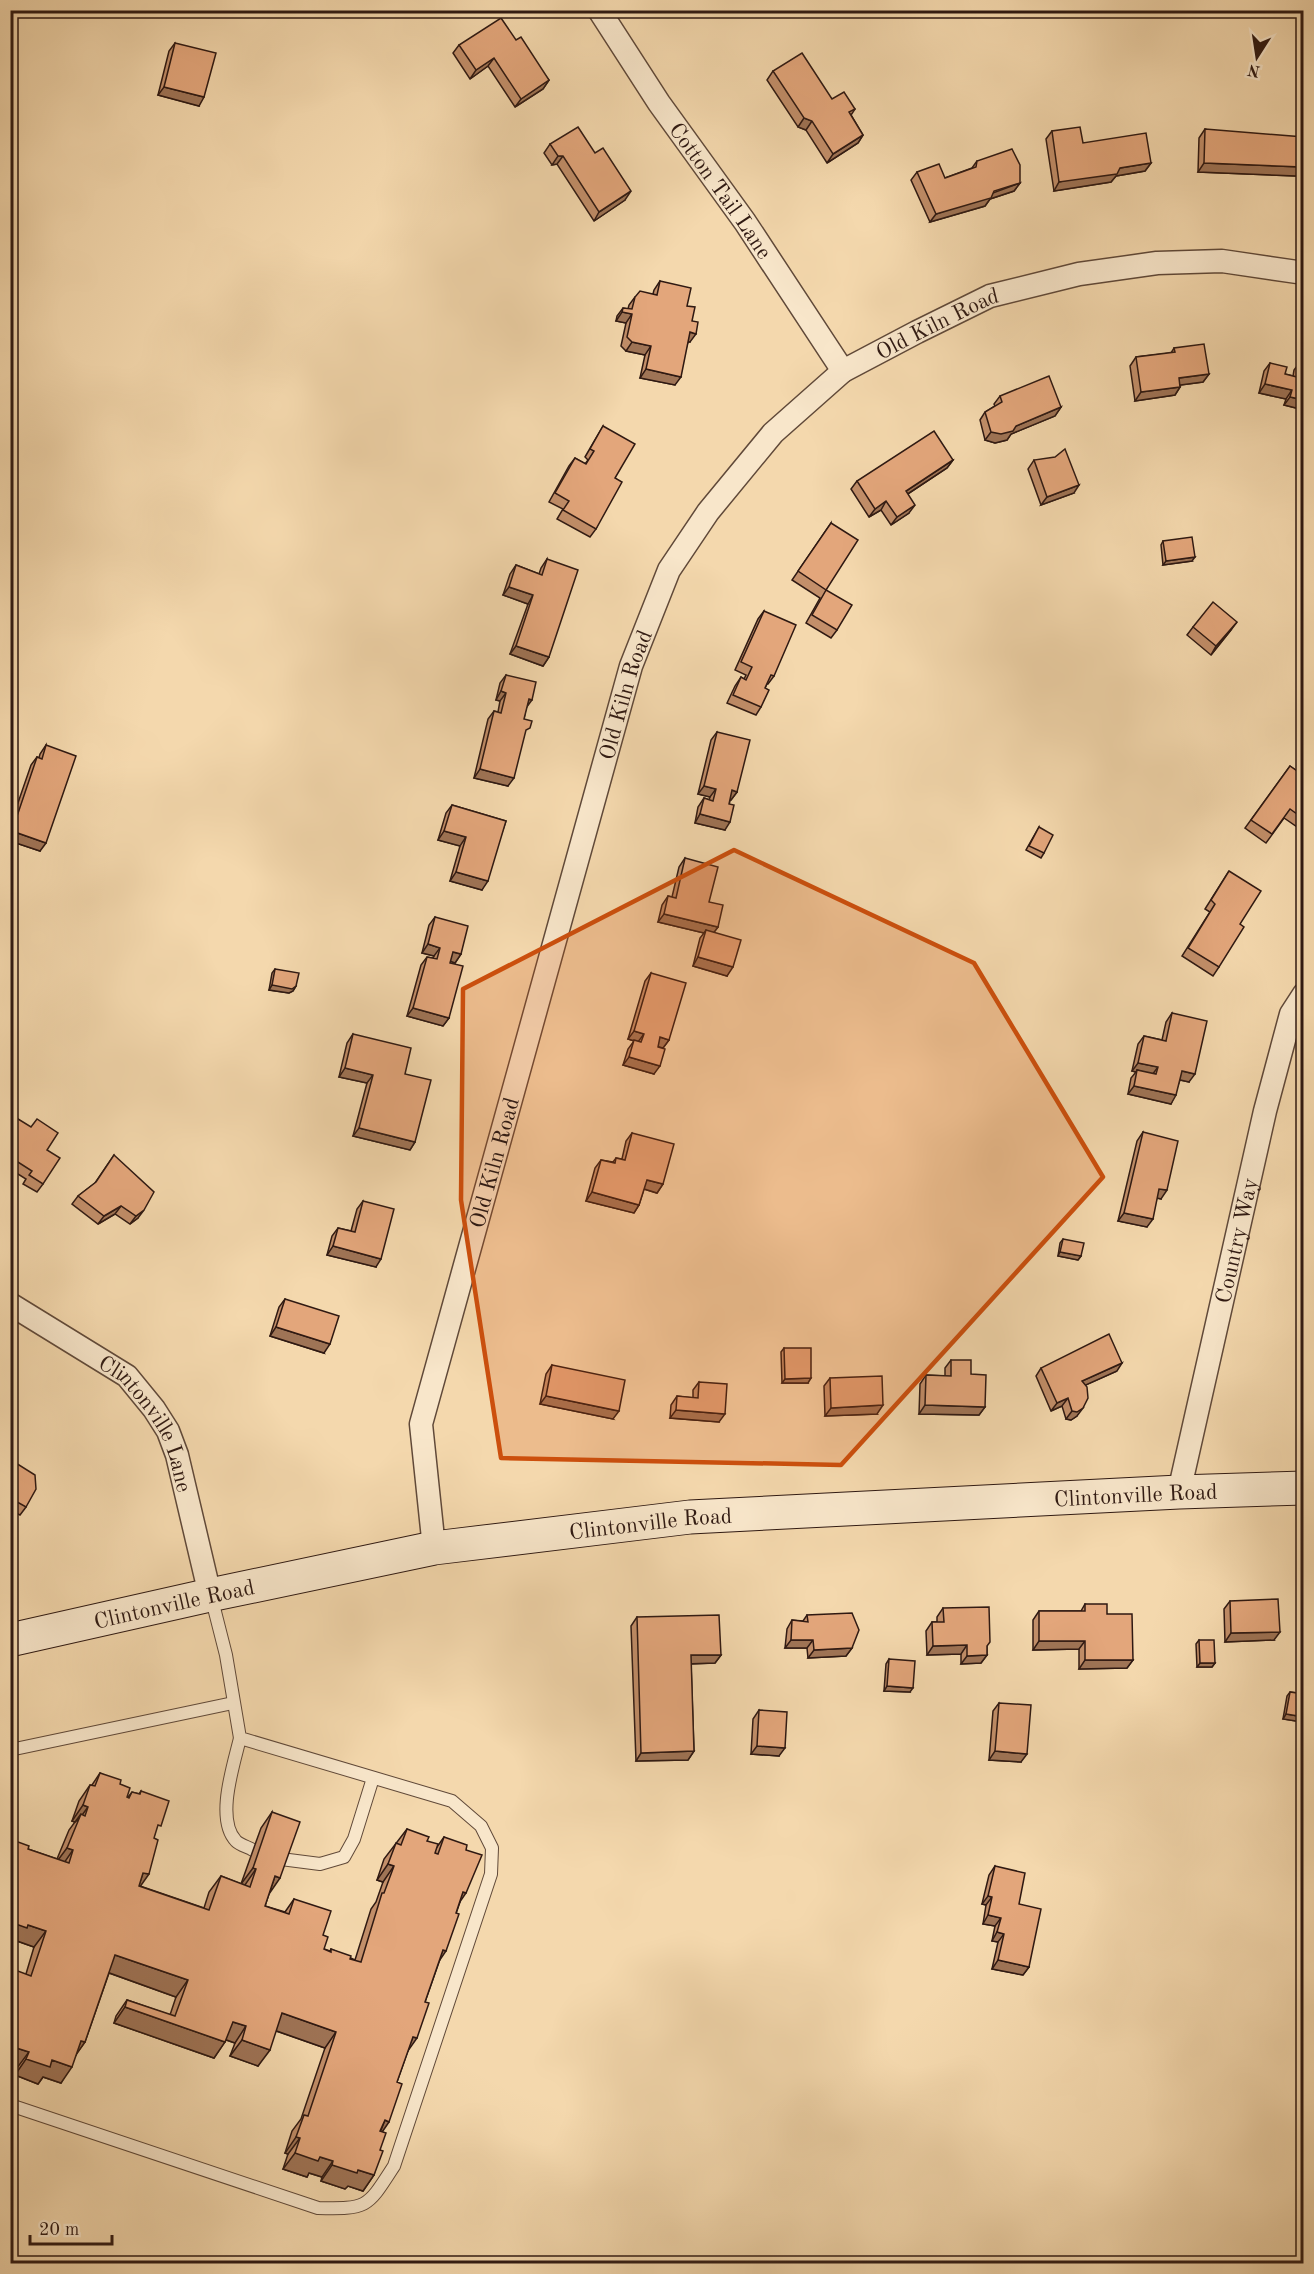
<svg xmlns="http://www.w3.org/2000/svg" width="1314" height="2274" viewBox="0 0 1314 2274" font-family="'Old Standard TT',serif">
  <rect width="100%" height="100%" fill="#f4d8ad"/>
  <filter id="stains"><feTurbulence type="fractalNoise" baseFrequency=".00333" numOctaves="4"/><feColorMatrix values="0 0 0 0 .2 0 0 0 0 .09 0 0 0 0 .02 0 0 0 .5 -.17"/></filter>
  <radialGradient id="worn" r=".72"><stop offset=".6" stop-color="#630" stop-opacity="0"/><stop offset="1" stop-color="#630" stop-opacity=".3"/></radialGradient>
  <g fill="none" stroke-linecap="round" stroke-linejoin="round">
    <g stroke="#604939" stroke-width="14">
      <g id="service">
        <path d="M 240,1738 C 234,1764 215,1819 236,1841 C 240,1845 248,1847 253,1850"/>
        <path d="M 10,1750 L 233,1703"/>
        <path d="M 281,1859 L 320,1864 L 344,1857 L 354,1839 L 373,1778"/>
        <path d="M 10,2105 L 318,2208 C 368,2209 367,2208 394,2166 L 491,1874 L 492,1848 L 481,1826 L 452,1801 L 240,1738 L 226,1655 L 211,1596"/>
      </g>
    </g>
    <g stroke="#604939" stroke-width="25">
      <g id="minor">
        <path id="s1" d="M 599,10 L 659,103 L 745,222 L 843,371"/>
        <path id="s2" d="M 10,1304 L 127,1376 L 154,1409 L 168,1431 L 177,1455 L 210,1595"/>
        <path id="s3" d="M 1179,1492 L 1265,1111 L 1291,1014 L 1304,994"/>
        <path id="s4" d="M 434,1548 L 421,1424 L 631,666 L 669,570 L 708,512 L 773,433 L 843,371 L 917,332 L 990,296 L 1079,274 L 1157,263 L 1222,261 L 1304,273"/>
      </g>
    </g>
    <g stroke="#2f1912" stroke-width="35">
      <g id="secondary">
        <path id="s5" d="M 10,1640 L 210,1595 L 434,1548 L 690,1517 L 1179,1492 L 1304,1488"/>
      </g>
    </g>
    <use href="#service" stroke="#f8e6ca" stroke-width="12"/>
    <use href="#minor" stroke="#f8e6ca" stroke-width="22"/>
    <use href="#secondary" stroke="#f8e6ca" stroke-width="33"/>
  </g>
  <g fill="#c38f6a" stroke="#2f1912" stroke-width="1.5">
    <path d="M 516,40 L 549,80 L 543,89 L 515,107 L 488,66 L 470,79 L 453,53 L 459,45 Z"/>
    <path d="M 175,43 L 199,106 L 158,95 L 169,51 Z"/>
    <path d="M 773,71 L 832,99 L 855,109 L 851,115 L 863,135 L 858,143 L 827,163 L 806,130 L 798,127 L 767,80 Z"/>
    <path d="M 1205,129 L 1302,167 L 1296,176 L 1198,172 L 1199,138 Z"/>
    <path d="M 1052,131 L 1083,143 L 1151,163 L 1145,171 L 1116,176 L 1111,182 L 1054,191 L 1046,139 Z"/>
    <path d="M 550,144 L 625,200 L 594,221 L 557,164 L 552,165 L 544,153 Z"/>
    <path d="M 977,161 L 1020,183 L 1014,191 L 990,199 L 985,206 L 930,222 L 911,180 L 917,172 L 945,178 L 972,168 Z"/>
    <path d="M 660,281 L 687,306 L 692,321 L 690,342 L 688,342 L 675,385 L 640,378 L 645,355 L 626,351 L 621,346 L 626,323 L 616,321 L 617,316 L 623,308 L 628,309 L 629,305 L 635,297 L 653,294 L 654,290 Z"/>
    <path d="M 1174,348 L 1209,374 L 1203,382 L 1180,385 L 1180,387 L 1175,395 L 1135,401 L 1130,366 L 1136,357 L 1171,353 Z"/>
    <path d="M 1300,362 L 1304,363 L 1304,410 L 1284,405 L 1286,399 L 1259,393 L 1264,371 L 1270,363 L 1285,374 L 1293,376 L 1294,370 Z"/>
    <path d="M 1000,396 L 1061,407 L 1055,416 L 1011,434 L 1007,440 L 995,443 L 985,440 L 980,420 L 985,412 L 995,406 L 994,404 Z"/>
    <path d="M 603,426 L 615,478 L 596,529 L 590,537 L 557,519 L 563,509 L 549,502 L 569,466 L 575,458 L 585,464 L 588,460 L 585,457 Z"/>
    <path d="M 953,460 L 947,468 L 908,494 L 909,513 L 891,525 L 881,510 L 869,517 L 851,489 L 857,481 Z"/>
    <path d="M 1034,460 L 1074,493 L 1041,505 L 1028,469 Z"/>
    <path d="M 831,523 L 826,590 L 837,630 L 831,638 L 806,623 L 820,598 L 792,580 Z"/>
    <path d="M 1163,541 L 1192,561 L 1163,565 L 1161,545 Z"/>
    <path d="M 547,559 L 549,657 L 543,666 L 510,654 L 528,604 L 503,595 L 510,574 L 516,565 L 539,574 L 541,568 Z"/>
    <path d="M 764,611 L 774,676 L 768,684 L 767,684 L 765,688 L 761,707 L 756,715 L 727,703 L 735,686 L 741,677 L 744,679 L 746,675 L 735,670 L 758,619 Z"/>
    <path d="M 1193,627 L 1231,630 L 1211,655 L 1187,635 Z"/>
    <path d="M 506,675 L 526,708 L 524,719 L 524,736 L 508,786 L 474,778 L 488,719 L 494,711 L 498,712 L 500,701 L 496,700 L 500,683 Z"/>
    <path d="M 717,732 L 737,792 L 731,800 L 730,800 L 725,830 L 695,823 L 698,807 L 704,798 L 709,800 L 710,797 L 698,794 L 711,740 Z"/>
    <path d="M 46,745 L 40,851 L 10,841 L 10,826 L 31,765 L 37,757 L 39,758 L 40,754 Z"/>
    <path d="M 1290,766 L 1304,776 L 1304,830 L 1303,831 L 1284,818 L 1266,843 L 1245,828 Z"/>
    <path d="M 452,805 L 506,821 L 482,890 L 450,881 L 460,846 L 438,840 L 446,813 Z"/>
    <path d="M 1039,827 L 1044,853 L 1041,858 L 1026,850 Z"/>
    <path d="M 685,858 L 709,902 L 718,927 L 714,932 L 727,976 L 693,966 L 700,938 L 704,933 L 658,922 L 662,905 L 668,896 L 672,897 L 679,867 Z"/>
    <path d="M 1229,871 L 1219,967 L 1213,976 L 1182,956 L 1210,912 L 1205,909 Z"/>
    <path d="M 435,917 L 461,954 L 455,963 L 450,961 L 449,1018 L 443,1026 L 407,1016 L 421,965 L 427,957 L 433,958 L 434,956 L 422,953 L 429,925 Z"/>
    <path d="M 275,969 L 296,986 L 293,991 L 289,993 L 269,990 L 272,973 Z"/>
    <path d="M 651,973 L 669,1040 L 663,1048 L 654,1074 L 623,1065 L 628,1049 L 634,1041 L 628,1039 L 645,981 Z"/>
    <path d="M 1172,1013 L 1189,1082 L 1180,1080 L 1171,1104 L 1128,1094 L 1131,1078 L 1136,1072 L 1132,1071 L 1138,1044 L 1144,1036 L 1162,1040 L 1166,1022 Z"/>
    <path d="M 353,1034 L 415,1142 L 410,1150 L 353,1136 L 367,1083 L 339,1077 L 347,1043 Z"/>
    <path d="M 10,1114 L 47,1150 L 43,1184 L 37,1192 L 23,1184 L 26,1179 L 10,1169 Z"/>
    <path d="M 1143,1132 L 1161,1199 L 1157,1198 L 1147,1227 L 1118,1221 L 1137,1141 Z"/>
    <path d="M 632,1133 L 663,1184 L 657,1193 L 644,1189 L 639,1205 L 634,1213 L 586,1201 L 595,1168 L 601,1160 L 613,1162 L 616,1158 L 622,1159 L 626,1141 Z"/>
    <path d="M 114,1155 L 138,1218 L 130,1224 L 115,1214 L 98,1224 L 72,1204 L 78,1196 L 95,1183 Z"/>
    <path d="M 363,1201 L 376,1267 L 327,1255 L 332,1236 L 338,1228 L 351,1231 L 357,1209 Z"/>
    <path d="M 1063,1239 L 1081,1256 L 1078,1260 L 1058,1256 L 1060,1243 Z"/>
    <path d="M 285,1299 L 324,1353 L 270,1336 L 279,1307 Z"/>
    <path d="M 784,1348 L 808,1383 L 782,1383 L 781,1352 Z"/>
    <path d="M 951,1360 L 971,1374 L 985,1407 L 979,1415 L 919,1414 L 920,1384 L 926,1375 L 945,1376 L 945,1368 Z"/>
    <path d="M 552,1365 L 613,1419 L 540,1404 L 546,1374 Z"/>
    <path d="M 1041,1368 L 1117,1371 L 1085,1385 L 1077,1416 L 1071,1420 L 1066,1419 L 1062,1406 L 1051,1411 L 1036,1376 Z"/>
    <path d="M 830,1378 L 877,1414 L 825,1416 L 824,1386 Z"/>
    <path d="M 699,1382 L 719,1422 L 670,1418 L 671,1405 L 677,1396 L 693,1398 L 693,1390 Z"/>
    <path d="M 10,1450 L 11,1460 L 26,1507 L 20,1515 L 10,1510 Z"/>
    <path d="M 1230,1601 L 1274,1640 L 1225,1642 L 1224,1609 Z"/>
    <path d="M 1085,1604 L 1107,1614 L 1133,1660 L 1127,1668 L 1079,1669 L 1079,1649 L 1033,1650 L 1033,1620 L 1039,1611 L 1081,1611 Z"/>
    <path d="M 943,1608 L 987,1646 L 987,1655 L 981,1663 L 961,1664 L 961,1654 L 927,1655 L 926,1631 L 932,1622 L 937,1622 L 937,1617 Z"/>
    <path d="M 807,1615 L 852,1648 L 846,1656 L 808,1658 L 807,1648 L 785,1648 L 787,1629 L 792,1620 L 803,1621 Z"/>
    <path d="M 637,1617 L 721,1655 L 715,1663 L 691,1664 L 694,1751 L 688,1760 L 636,1761 L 631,1626 Z"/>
    <path d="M 1199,1640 L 1215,1663 L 1212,1667 L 1197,1667 L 1196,1644 Z"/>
    <path d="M 889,1659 L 910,1692 L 884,1691 L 886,1664 Z"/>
    <path d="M 1290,1692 L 1304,1694 L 1304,1720 L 1302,1722 L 1283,1719 L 1287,1696 Z"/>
    <path d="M 999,1703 L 1021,1762 L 989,1760 L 993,1711 Z"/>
    <path d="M 759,1710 L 779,1756 L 751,1754 L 753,1719 Z"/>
    <path d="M 100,1773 L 120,1784 L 127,1797 L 128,1797 L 132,1792 L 139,1794 L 141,1791 L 155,1833 L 140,1886 L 204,1908 L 209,1892 L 221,1876 L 241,1884 L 261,1828 L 272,1812 L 269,1894 L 265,1906 L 285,1912 L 294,1899 L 323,1935 L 324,1949 L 330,1951 L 331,1949 L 355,1960 L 371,1909 L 376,1902 L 383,1882 L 377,1880 L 384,1859 L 407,1829 L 437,1847 L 444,1837 L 466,1850 L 460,1902 L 397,2082 L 382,2132 L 380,2150 L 374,2175 L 363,2191 L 348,2186 L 345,2189 L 321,2181 L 322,2177 L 309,2173 L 307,2177 L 283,2169 L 288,2154 L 285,2153 L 292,2131 L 301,2119 L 325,2048 L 276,2031 L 258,2066 L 230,2056 L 235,2043 L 226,2040 L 214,2058 L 114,2023 L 116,2016 L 127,2000 L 170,2015 L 176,1997 L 109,1973 L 85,2042 L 77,2053 L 61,2083 L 43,2077 L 38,2084 L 15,2075 L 17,2068 L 26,1974 L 34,1947 L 17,1941 L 15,1944 L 28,1849 L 57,1859 L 69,1830 L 75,1822 L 72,1821 L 79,1801 L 90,1785 L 92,1785 Z"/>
    <path d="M 995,1866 L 1019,1904 L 1029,1967 L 1023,1975 L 992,1969 L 998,1942 L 992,1941 L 995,1926 L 983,1924 L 986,1905 L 982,1904 L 989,1875 Z"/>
  </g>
  <g fill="#9f7456" stroke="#2f1912" stroke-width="1.5">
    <path d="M 494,58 L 488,66 L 470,79 L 476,70 Z"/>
    <path d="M 549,80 L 543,89 L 515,107 L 521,99 Z"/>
    <path d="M 164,87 L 204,97 L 199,106 L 158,95 Z"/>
    <path d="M 804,118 L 812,121 L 806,130 L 798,127 Z"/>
    <path d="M 863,135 L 858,143 L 827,163 L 833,154 Z"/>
    <path d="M 558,156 L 563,156 L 557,164 L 552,165 Z"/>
    <path d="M 1151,163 L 1145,171 L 1116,176 L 1111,182 L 1054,191 L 1059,182 L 1120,168 Z"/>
    <path d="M 1204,163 L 1302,167 L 1296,176 L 1198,172 Z"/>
    <path d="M 1020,183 L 1014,191 L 990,199 L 985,206 L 930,222 L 936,214 Z"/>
    <path d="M 631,191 L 625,200 L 594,221 L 599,212 Z"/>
    <path d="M 622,312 L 632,314 L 626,323 L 616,321 Z"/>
    <path d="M 690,332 L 696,334 L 690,342 L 684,341 Z"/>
    <path d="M 632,342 L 651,346 L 645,355 L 626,351 Z"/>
    <path d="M 646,369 L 681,377 L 675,385 L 640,378 Z"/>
    <path d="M 1209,374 L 1203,382 L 1173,386 L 1179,378 Z"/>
    <path d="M 1265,384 L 1292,390 L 1286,399 L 1259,393 Z"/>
    <path d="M 1180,387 L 1175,395 L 1135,401 L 1141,392 Z"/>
    <path d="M 1290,397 L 1304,400 L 1304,410 L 1284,405 Z"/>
    <path d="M 1061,407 L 1055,416 L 1011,434 L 1007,440 L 995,443 L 985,440 L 991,432 L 1016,426 Z"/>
    <path d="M 953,460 L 947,468 L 900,499 L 906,491 Z"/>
    <path d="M 1079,485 L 1074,493 L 1041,505 L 1047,497 Z"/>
    <path d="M 886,501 L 881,510 L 869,517 L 875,509 Z"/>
    <path d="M 915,505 L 909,513 L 891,525 L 897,517 Z"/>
    <path d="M 1195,557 L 1192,561 L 1163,565 L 1166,561 Z"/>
    <path d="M 509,587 L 533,595 L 528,604 L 503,595 Z"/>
    <path d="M 1237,622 L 1231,630 L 1211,655 L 1216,646 Z"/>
    <path d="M 516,646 L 549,657 L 543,666 L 510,654 Z"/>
    <path d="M 501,691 L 506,693 L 500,701 L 496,700 Z"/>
    <path d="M 529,699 L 532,700 L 526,708 Z"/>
    <path d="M 480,769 L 514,778 L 508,786 L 474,778 Z"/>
    <path d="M 704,786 L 716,789 L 710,797 L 698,794 Z"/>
    <path d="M 732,790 L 737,792 L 731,800 L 726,799 Z"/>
    <path d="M 700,814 L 730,822 L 725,830 L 695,823 Z"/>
    <path d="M 12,831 L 46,843 L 40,851 L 10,841 L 10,833 Z"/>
    <path d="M 444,831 L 466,837 L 460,846 L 438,840 Z"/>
    <path d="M 456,872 L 488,881 L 482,890 L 450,881 Z"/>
    <path d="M 664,914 L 718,927 L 712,935 L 706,930 L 704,933 L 658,922 Z"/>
    <path d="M 428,944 L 440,948 L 434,956 L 422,953 Z"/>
    <path d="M 453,952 L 461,954 L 455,963 L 447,960 Z"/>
    <path d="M 698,957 L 733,967 L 727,976 L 693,966 Z"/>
    <path d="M 272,985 L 296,986 L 293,991 L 289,993 L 269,990 Z"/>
    <path d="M 413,1008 L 449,1018 L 443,1026 L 407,1016 Z"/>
    <path d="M 634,1031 L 644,1034 L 638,1042 L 628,1039 Z"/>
    <path d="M 660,1037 L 669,1040 L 663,1048 L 655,1046 Z"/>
    <path d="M 629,1057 L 660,1066 L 654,1074 L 623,1065 Z"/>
    <path d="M 1138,1063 L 1158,1067 L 1152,1075 L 1137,1070 L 1136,1072 L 1132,1071 Z"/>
    <path d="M 345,1068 L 373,1075 L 367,1083 L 339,1077 Z"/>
    <path d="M 1182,1071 L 1195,1074 L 1189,1082 L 1176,1079 Z"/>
    <path d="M 1134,1086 L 1176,1095 L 1171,1104 L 1128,1094 Z"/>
    <path d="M 359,1128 L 415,1142 L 410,1150 L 353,1136 Z"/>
    <path d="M 647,1180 L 663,1184 L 657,1193 L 641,1188 Z"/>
    <path d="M 1159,1189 L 1167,1190 L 1161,1199 L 1153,1197 Z"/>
    <path d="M 592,1192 L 639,1205 L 634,1213 L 586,1201 Z"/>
    <path d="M 121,1206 L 115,1214 L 98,1224 L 104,1216 Z"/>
    <path d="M 144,1210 L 138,1218 L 130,1224 L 136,1216 Z"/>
    <path d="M 1124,1213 L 1153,1219 L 1147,1227 L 1118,1221 Z"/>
    <path d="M 333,1246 L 381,1259 L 376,1267 L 327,1255 Z"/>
    <path d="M 1060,1252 L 1081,1256 L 1078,1260 L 1058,1256 Z"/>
    <path d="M 276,1327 L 330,1344 L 324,1353 L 270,1336 Z"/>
    <path d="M 1122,1363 L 1117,1371 L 1077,1389 L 1082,1381 Z"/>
    <path d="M 811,1378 L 808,1383 L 782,1383 L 785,1379 Z"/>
    <path d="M 546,1396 L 619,1411 L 613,1419 L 540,1404 Z"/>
    <path d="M 1068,1398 L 1062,1406 L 1051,1411 L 1057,1403 Z"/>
    <path d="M 883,1405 L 877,1414 L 825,1416 L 831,1408 Z"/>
    <path d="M 925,1405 L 985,1407 L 979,1415 L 919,1414 Z"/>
    <path d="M 1083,1408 L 1077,1416 L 1071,1420 L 1066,1419 L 1072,1411 Z"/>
    <path d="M 676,1410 L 725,1414 L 719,1422 L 670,1418 Z"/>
    <path d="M 1280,1632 L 1274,1640 L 1225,1642 L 1231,1633 Z"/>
    <path d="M 791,1640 L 813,1640 L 807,1648 L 785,1648 Z"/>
    <path d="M 1039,1641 L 1085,1641 L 1079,1649 L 1033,1650 Z"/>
    <path d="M 967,1645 L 961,1654 L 927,1655 L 933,1646 Z"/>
    <path d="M 852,1648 L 846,1656 L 808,1658 L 814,1650 Z"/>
    <path d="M 691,1655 L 721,1655 L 715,1663 L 685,1664 Z"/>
    <path d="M 987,1655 L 981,1663 L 961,1664 L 967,1656 Z"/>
    <path d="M 1085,1660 L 1133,1660 L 1127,1668 L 1079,1669 Z"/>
    <path d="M 1200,1663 L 1215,1663 L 1212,1667 L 1197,1667 Z"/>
    <path d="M 887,1686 L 913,1688 L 910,1692 L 884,1691 Z"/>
    <path d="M 1286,1714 L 1304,1717 L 1304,1720 L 1302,1722 L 1283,1719 Z"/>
    <path d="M 757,1746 L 785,1748 L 779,1756 L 751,1754 Z"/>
    <path d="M 694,1751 L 688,1760 L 636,1761 L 641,1753 Z"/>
    <path d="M 995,1751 L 1027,1754 L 1021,1762 L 989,1760 Z"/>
    <path d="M 83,1805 L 88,1807 L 77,1822 L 81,1814 L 75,1822 L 72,1821 Z"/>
    <path d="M 67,1848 L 73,1850 L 62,1866 L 55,1864 Z"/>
    <path d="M 388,1864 L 394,1866 L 383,1882 L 377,1880 Z"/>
    <path d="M 253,1868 L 256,1869 L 245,1885 L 241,1884 Z"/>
    <path d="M 143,1873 L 149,1874 L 137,1891 Z"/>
    <path d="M 275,1876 L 280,1878 L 269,1894 Z"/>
    <path d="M 463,1892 L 466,1893 L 455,1909 Z"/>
    <path d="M 988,1896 L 992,1897 L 986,1905 L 982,1904 Z"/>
    <path d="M 988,1915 L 1001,1918 L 995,1926 L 983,1924 Z"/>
    <path d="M 10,1922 L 28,1925 L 46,1931 L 34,1947 L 17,1941 L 15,1944 L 10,1942 Z"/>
    <path d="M 997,1932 L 1004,1934 L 998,1942 L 992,1941 Z"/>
    <path d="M 443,1950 L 446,1951 L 435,1967 Z"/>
    <path d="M 115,1955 L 188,1980 L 176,1997 L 104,1971 Z"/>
    <path d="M 998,1960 L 1029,1967 L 1023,1975 L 992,1969 Z"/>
    <path d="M 125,2007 L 225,2042 L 214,2058 L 114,2023 Z"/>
    <path d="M 282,2013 L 336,2032 L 325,2048 L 271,2029 Z"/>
    <path d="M 233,2022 L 246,2026 L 235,2043 L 221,2038 Z"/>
    <path d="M 413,2037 L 417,2038 L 405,2055 Z"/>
    <path d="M 242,2040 L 270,2050 L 258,2066 L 230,2056 Z"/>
    <path d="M 81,2041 L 85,2042 L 73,2059 Z"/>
    <path d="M 10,2046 L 29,2052 L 17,2068 L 10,2066 Z"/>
    <path d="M 26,2059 L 52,2060 L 72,2067 L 61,2083 L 43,2077 L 38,2084 L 15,2075 Z"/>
    <path d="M 385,2120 L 389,2122 L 378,2138 Z"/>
    <path d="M 296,2137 L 300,2138 L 288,2154 L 285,2153 Z"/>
    <path d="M 295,2153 L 320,2157 L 333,2161 L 322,2177 L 309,2173 L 307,2177 L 283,2169 Z"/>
    <path d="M 332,2165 L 358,2170 L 374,2175 L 363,2191 L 348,2186 L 345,2189 L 321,2181 Z"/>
  </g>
  <g fill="#e3a67b" stroke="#2f1912" stroke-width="1.5">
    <path d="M 501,18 L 516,40 L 521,37 L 549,80 L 521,99 L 494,58 L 476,70 L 459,45 Z"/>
    <path d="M 175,43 L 216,53 L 204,97 L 164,87 Z"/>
    <path d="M 802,53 L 832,99 L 844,92 L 855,109 L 849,112 L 863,135 L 833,154 L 812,121 L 804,118 L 773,71 Z"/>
    <path d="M 578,127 L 595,153 L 603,148 L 631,191 L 599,212 L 563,156 L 558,156 L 550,144 Z"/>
    <path d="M 1080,127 L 1083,143 L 1146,133 L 1151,163 L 1120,168 L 1117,174 L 1059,182 L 1052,131 Z"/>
    <path d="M 1205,129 L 1304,137 L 1304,163 L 1302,167 L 1204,163 Z"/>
    <path d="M 1012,149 L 1020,165 L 1020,183 L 994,191 L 991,198 L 936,214 L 917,172 L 939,164 L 945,178 L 976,167 L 977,161 Z"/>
    <path d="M 660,281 L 691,288 L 687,306 L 695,307 L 692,321 L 698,322 L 696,334 L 690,332 L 681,377 L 646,369 L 651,346 L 632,342 L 627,337 L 632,314 L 622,312 L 623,308 L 632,309 L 635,297 L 640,291 L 657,295 Z"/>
    <path d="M 1204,344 L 1209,374 L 1179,378 L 1180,387 L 1141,392 L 1136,357 L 1175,352 L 1174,348 Z"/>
    <path d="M 1300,362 L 1304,363 L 1304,400 L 1290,397 L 1292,390 L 1265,384 L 1270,363 L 1287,367 L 1285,374 L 1297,377 Z"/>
    <path d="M 1049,376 L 1061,407 L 1016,426 L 1013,431 L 1001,434 L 991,432 L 985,412 L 1002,402 L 1000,396 Z"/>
    <path d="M 603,426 L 635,444 L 615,478 L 622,482 L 596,529 L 563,510 L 569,501 L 555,493 L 575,458 L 586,464 L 594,451 L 590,449 Z"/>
    <path d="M 934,431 L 953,460 L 906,491 L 915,505 L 897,517 L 886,501 L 875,509 L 857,481 Z"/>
    <path d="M 1065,449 L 1079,485 L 1047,497 L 1034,460 L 1055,457 Z"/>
    <path d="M 831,523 L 858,540 L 826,590 L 852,605 L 837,630 L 812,615 L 826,590 L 798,571 Z"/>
    <path d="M 1192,537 L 1195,557 L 1166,561 L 1163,541 Z"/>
    <path d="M 547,559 L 578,570 L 549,657 L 516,646 L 533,595 L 509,587 L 516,565 L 542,575 Z"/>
    <path d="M 1213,602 L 1237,622 L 1216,646 L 1193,627 Z"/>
    <path d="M 764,611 L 796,625 L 774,676 L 771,675 L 765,688 L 769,690 L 761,707 L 733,695 L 741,677 L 746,680 L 752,667 L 741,662 Z"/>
    <path d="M 506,675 L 536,682 L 532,700 L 529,699 L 524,719 L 532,721 L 530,728 L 526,730 L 514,778 L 480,769 L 494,711 L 501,713 L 506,693 L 501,691 Z"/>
    <path d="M 717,732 L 750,740 L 737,792 L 732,790 L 729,804 L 734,805 L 730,822 L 700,814 L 704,798 L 713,801 L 716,789 L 704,786 Z"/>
    <path d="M 46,745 L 76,756 L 46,843 L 12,831 L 37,757 L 42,759 Z"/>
    <path d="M 1290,766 L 1304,776 L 1304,819 L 1290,809 L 1272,834 L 1251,820 Z"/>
    <path d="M 452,805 L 506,821 L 488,881 L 456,872 L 466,837 L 444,831 Z"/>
    <path d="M 1039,827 L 1053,835 L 1044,853 L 1029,846 Z"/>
    <path d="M 685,858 L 718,867 L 709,902 L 723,905 L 718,927 L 664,914 L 668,896 L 676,898 Z"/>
    <path d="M 1229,871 L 1261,891 L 1240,924 L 1244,927 L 1219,967 L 1188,948 L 1215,904 L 1211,900 Z"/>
    <path d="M 435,917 L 468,926 L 461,954 L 453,952 L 450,963 L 463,966 L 449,1018 L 413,1008 L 427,957 L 437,959 L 440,948 L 428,944 Z"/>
    <path d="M 706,930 L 741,940 L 733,967 L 698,957 Z"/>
    <path d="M 275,969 L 299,973 L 296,986 L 292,989 L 272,985 Z"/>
    <path d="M 651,973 L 686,983 L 669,1040 L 660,1037 L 658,1047 L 665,1049 L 660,1066 L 629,1057 L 634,1040 L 641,1042 L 644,1034 L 634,1031 Z"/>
    <path d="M 1172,1013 L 1207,1021 L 1195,1074 L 1182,1071 L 1176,1095 L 1134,1086 L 1137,1070 L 1156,1074 L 1158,1067 L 1138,1063 L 1144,1036 L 1166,1041 Z"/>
    <path d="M 353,1034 L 411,1048 L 405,1074 L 431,1080 L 415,1142 L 359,1128 L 373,1075 L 345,1068 Z"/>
    <path d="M 10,1114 L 31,1127 L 37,1119 L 58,1133 L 47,1150 L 60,1158 L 43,1184 L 29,1175 L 32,1171 L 10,1157 Z"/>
    <path d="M 1143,1132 L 1178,1141 L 1167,1190 L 1159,1189 L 1153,1219 L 1124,1213 Z"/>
    <path d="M 632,1133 L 674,1144 L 663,1184 L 647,1180 L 639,1205 L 592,1192 L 601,1160 L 615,1163 L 616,1158 L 625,1160 Z"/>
    <path d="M 114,1155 L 154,1192 L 144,1210 L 136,1216 L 121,1206 L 104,1216 L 78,1196 L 96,1182 Z"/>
    <path d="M 363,1201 L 394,1209 L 381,1259 L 333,1246 L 338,1228 L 355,1232 Z"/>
    <path d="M 1063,1239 L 1084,1243 L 1081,1256 L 1060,1252 Z"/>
    <path d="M 285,1299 L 339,1316 L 330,1344 L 276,1327 Z"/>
    <path d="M 1109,1334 L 1122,1363 L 1082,1381 L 1087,1387 L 1088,1398 L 1083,1408 L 1077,1412 L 1072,1411 L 1068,1398 L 1057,1403 L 1041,1368 Z"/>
    <path d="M 784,1348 L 811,1348 L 811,1378 L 785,1379 Z"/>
    <path d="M 951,1360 L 971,1360 L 971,1374 L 986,1375 L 985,1407 L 925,1405 L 926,1375 L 951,1376 Z"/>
    <path d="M 552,1365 L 625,1380 L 619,1411 L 546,1396 Z"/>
    <path d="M 882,1376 L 883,1405 L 831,1408 L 830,1378 Z"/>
    <path d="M 699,1382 L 727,1384 L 725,1414 L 676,1410 L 677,1396 L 698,1398 Z"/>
    <path d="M 10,1450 L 15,1453 L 11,1460 L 35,1475 L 36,1489 L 26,1507 L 10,1498 Z"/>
    <path d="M 1278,1599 L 1280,1632 L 1231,1633 L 1230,1601 Z"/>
    <path d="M 1085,1604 L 1107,1604 L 1107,1614 L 1132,1614 L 1133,1660 L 1085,1660 L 1085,1641 L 1039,1641 L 1039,1611 L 1085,1611 Z"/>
    <path d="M 989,1607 L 990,1642 L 987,1646 L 987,1655 L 967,1656 L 967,1645 L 933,1646 L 932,1622 L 944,1622 L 943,1608 Z"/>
    <path d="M 852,1613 L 859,1630 L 852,1648 L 814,1650 L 813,1640 L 791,1640 L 792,1620 L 808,1622 L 807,1615 Z"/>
    <path d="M 719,1615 L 721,1655 L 691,1655 L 694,1751 L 641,1753 L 637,1617 Z"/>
    <path d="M 1199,1640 L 1214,1640 L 1215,1663 L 1200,1663 Z"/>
    <path d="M 889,1659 L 915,1661 L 913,1688 L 887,1686 Z"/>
    <path d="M 1290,1692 L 1304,1694 L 1304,1717 L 1286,1714 Z"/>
    <path d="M 999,1703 L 1031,1705 L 1027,1754 L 995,1751 Z"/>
    <path d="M 759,1710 L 787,1712 L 785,1748 L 757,1746 Z"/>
    <path d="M 100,1773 L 121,1780 L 120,1784 L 130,1788 L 127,1797 L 129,1798 L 132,1792 L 140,1794 L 141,1791 L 169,1801 L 161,1826 L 158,1825 L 154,1838 L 158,1840 L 149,1874 L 143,1873 L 139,1886 L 209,1910 L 221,1876 L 250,1887 L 256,1869 L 253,1868 L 272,1812 L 300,1822 L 280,1878 L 275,1876 L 265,1906 L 289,1914 L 294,1899 L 331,1911 L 323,1935 L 328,1937 L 324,1949 L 331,1952 L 331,1949 L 351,1956 L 350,1959 L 361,1962 L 382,1893 L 384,1893 L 394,1866 L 388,1864 L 396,1843 L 401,1845 L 407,1829 L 429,1837 L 427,1841 L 438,1844 L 435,1853 L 438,1854 L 444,1837 L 467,1845 L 466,1850 L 482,1855 L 466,1893 L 463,1892 L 456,1913 L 459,1914 L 446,1951 L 443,1950 L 425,2002 L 429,2003 L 417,2038 L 413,2037 L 397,2082 L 402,2084 L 389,2122 L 385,2120 L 380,2131 L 386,2133 L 380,2150 L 383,2151 L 374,2175 L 358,2170 L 357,2173 L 332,2165 L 333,2161 L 320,2157 L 318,2161 L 295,2153 L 300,2138 L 296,2137 L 304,2115 L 308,2116 L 336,2032 L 282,2013 L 270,2050 L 242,2040 L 246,2026 L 233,2022 L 225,2042 L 125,2007 L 127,2000 L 175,2016 L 188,1980 L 115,1955 L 85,2042 L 81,2041 L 72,2067 L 52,2060 L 50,2067 L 26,2059 L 29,2052 L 10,2046 L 10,1968 L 31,1976 L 46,1931 L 28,1925 L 27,1928 L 10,1922 L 10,1839 L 29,1846 L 28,1849 L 69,1863 L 73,1850 L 67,1848 L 81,1814 L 85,1816 L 88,1807 L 83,1805 L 90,1785 L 95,1786 Z"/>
    <path d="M 995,1866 L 1025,1873 L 1019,1904 L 1041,1909 L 1029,1967 L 998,1960 L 1004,1934 L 997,1932 L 1001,1918 L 988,1915 L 992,1897 L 988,1896 Z"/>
  </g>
  <path fill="#cc4f0d" fill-opacity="0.2" stroke="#cc4f0d" stroke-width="4.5" stroke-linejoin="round" d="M 734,850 L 974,963 L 1103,1177 L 841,1465 L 501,1458 L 461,1200 L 463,989 Z"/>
  <g text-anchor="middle" stroke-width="4.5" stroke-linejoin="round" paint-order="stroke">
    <g font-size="22" fill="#2f1912" stroke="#f8e6ca">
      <text dy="8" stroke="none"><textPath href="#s1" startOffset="218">Cotton Tail Lane</textPath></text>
      <text dy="8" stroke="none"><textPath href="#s4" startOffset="1386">Old Kiln Road</textPath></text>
      <text dy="8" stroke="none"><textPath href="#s4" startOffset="882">Old Kiln Road</textPath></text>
      <text dy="8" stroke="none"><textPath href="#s4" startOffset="396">Old Kiln Road</textPath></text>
      <text dy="8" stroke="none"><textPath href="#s3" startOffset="258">Country Way</textPath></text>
      <text dy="8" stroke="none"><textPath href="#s2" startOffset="188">Clintonville Lane</textPath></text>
      <text dy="8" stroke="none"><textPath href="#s5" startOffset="1138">Clintonville Road</textPath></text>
      <text dy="8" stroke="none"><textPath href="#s5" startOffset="652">Clintonville Road</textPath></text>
      <text dy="8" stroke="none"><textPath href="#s5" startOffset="168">Clintonville Road</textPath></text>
    </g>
  </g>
  <rect width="1314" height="2274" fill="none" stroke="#f4d8ad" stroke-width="36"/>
  <rect x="12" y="12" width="1290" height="2250" fill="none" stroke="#2f1912" stroke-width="3"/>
  <rect x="18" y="18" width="1278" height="2238" fill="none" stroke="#2f1912" stroke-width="1.5"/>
  <g transform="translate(1257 57) rotate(192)" stroke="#f8e6ca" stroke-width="4.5" paint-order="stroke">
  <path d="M0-4.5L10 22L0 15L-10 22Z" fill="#2f1912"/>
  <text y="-9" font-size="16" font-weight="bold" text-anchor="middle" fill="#2f1912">N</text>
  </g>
  <path d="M30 2235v9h82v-9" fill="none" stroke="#2f1912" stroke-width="3"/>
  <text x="39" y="2235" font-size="18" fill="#2f1912" stroke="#f8e6ca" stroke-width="4.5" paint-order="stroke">20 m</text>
  <rect width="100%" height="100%" filter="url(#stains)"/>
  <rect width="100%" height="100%" fill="url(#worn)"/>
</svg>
